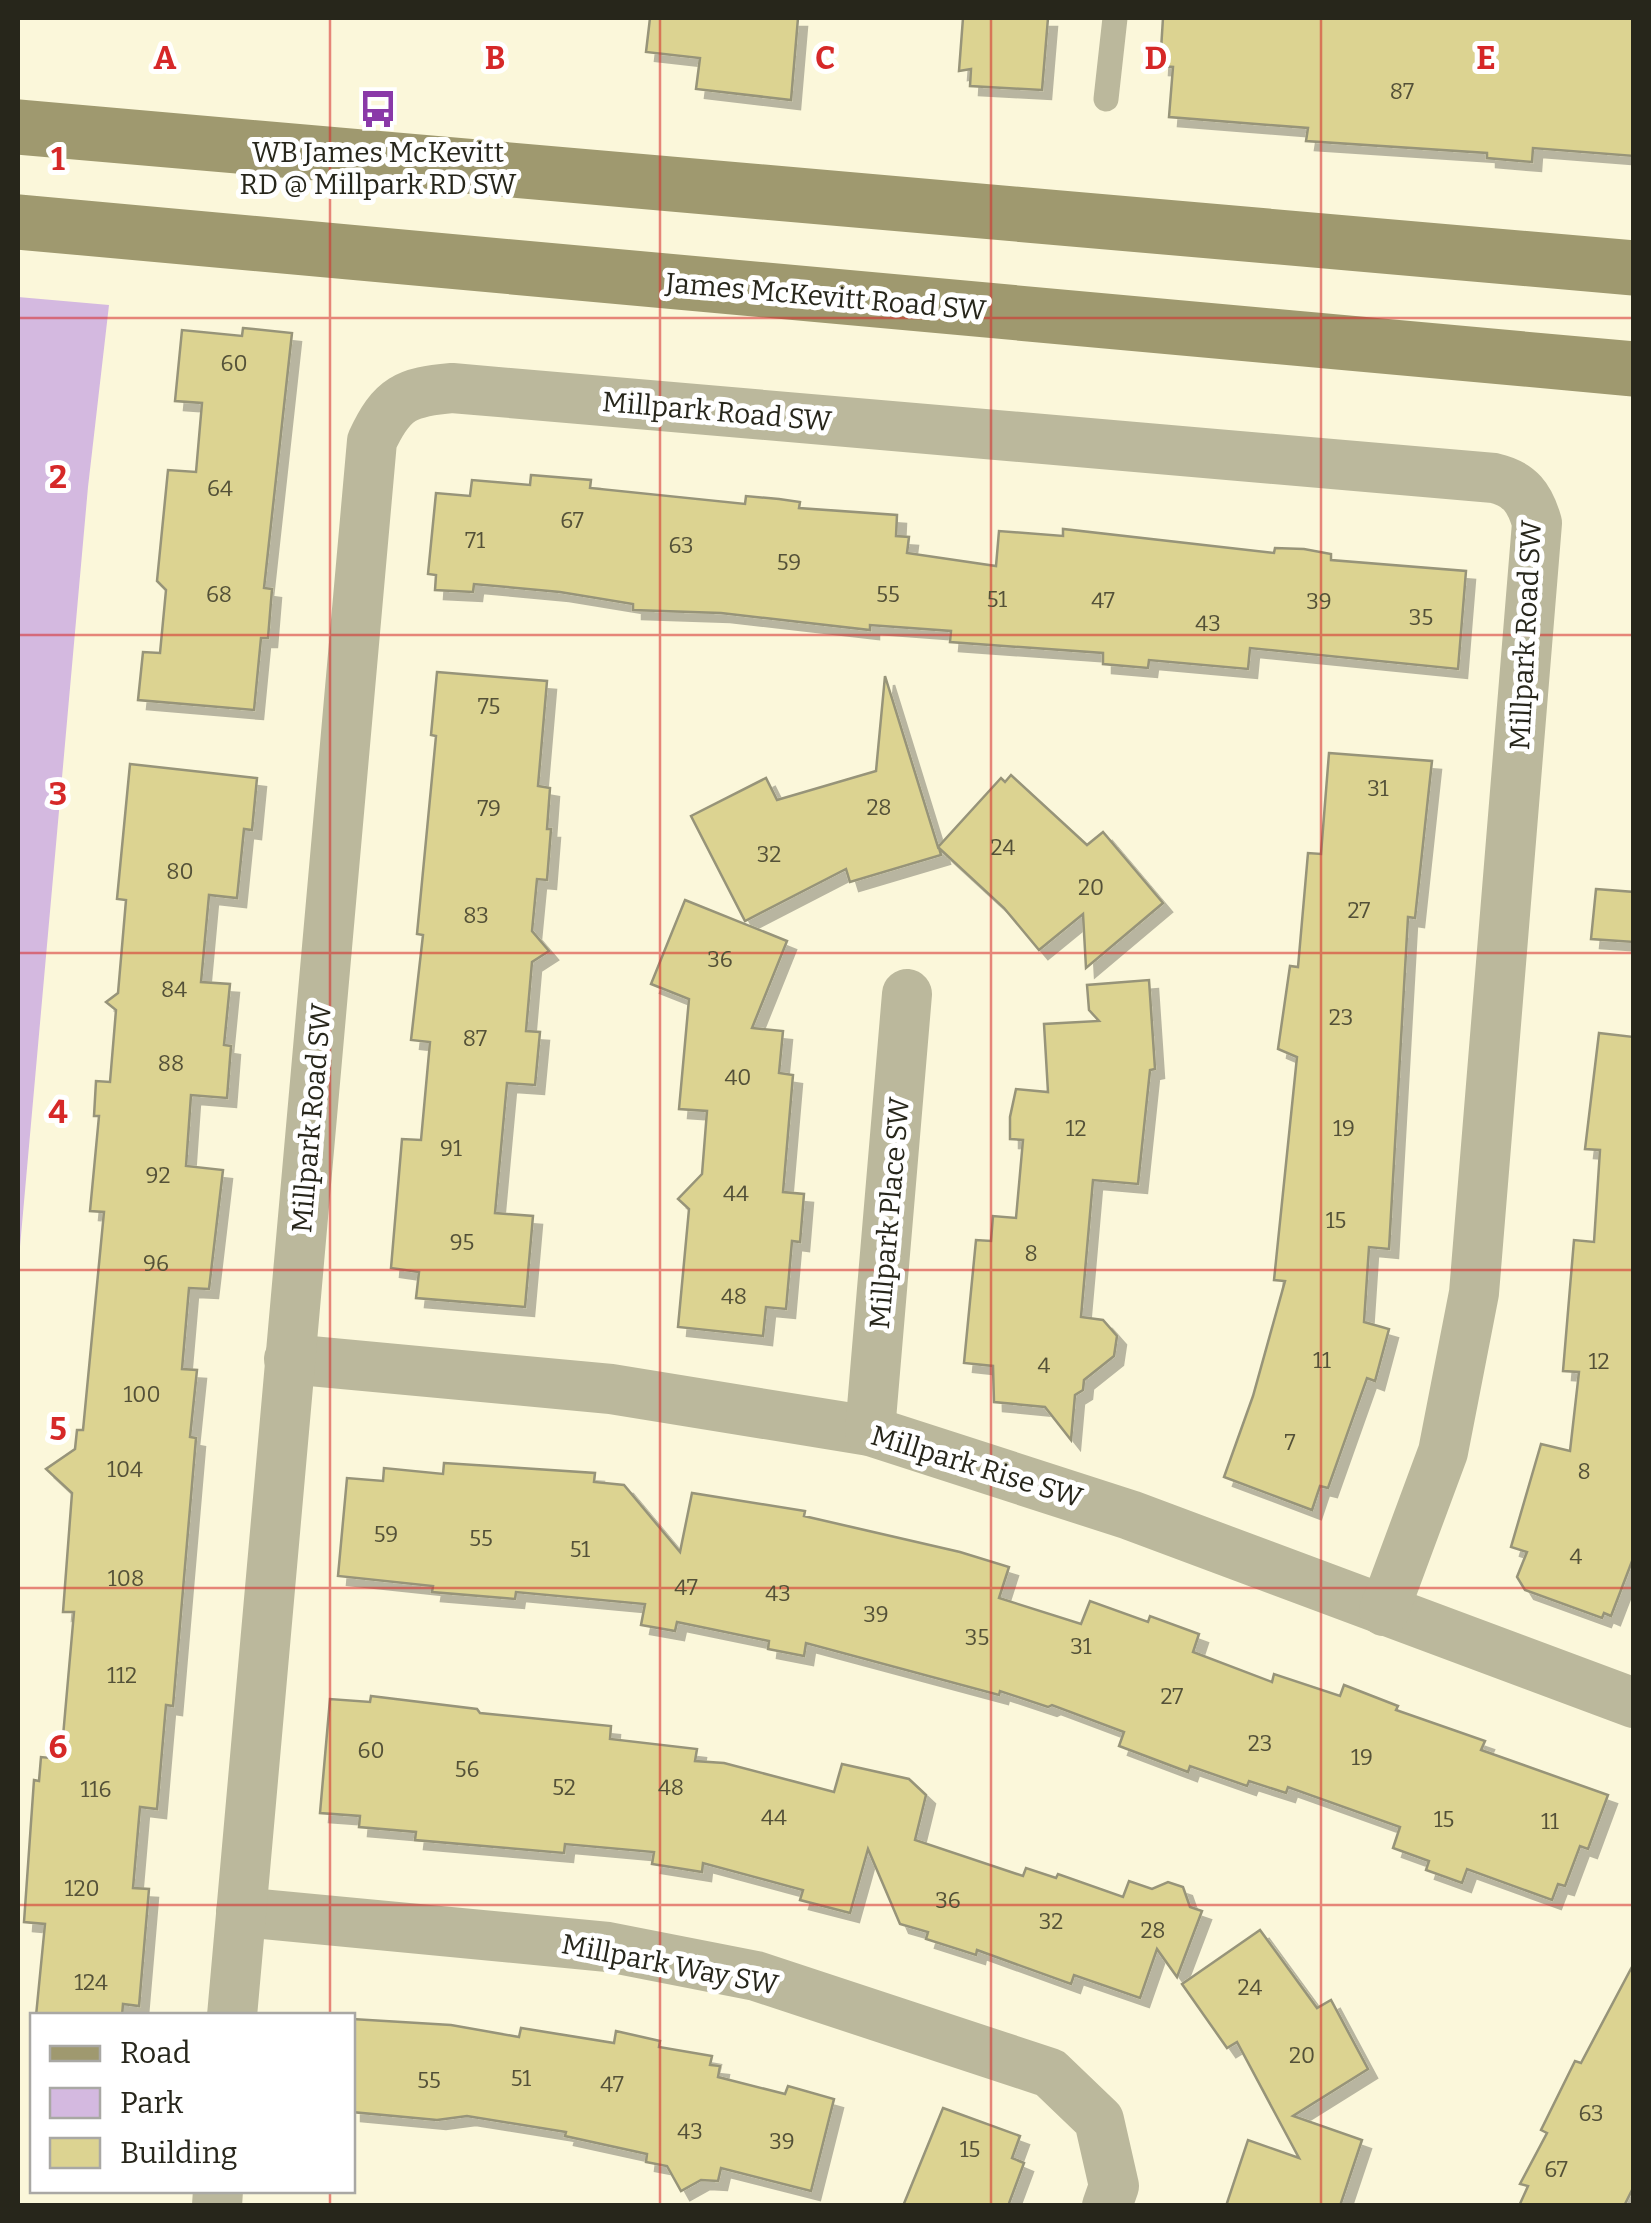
<svg xmlns="http://www.w3.org/2000/svg" width="1651" height="2223" viewBox="0 0 1651 2223" font-family="Bitter,serif">
  <defs>
    <filter id="shadow"><feDropShadow dx="9" dy="9" stdDeviation="0" flood-color="#0004"/></filter>
  </defs>
  <rect width="100%" height="100%" fill="#fbf7da"/>
  <path fill="#d4b9e0" d="M 18,297 L 109,305 L 88,487 L 18,1269 Z"/>
  <g fill="#dcd391" stroke="#979479" stroke-width="2.5" filter="url(#shadow)">
    <path d="M 650,18 L 798,18 L 791,100 L 696,89 L 700,58 L 646,52 Z"/>
    <path d="M 963,18 L 1048,18 L 1042,90 L 970,86 L 971,69 L 959,71 Z"/>
    <path d="M 1163,18 L 1634,18 L 1634,156 L 1533,148 L 1532,162 L 1487,158 L 1487,153 L 1306,141 L 1308,128 L 1169,117 L 1173,67 L 1160,66 Z"/>
    <path d="M 243,328 L 292,333 L 264,588 L 272,589 L 268,638 L 261,638 L 254,710 L 138,700 L 143,652 L 160,653 L 166,590 L 157,581 L 168,470 L 196,472 L 202,403 L 175,401 L 182,330 L 242,336 Z"/>
    <path d="M 531,475 L 591,480 L 590,488 L 745,504 L 746,496 L 779,499 L 800,502 L 799,508 L 897,515 L 896,536 L 909,537 L 907,553 L 996,566 L 999,531 L 1063,536 L 1063,529 L 1274,553 L 1275,548 L 1304,549 L 1331,554 L 1331,560 L 1466,571 L 1458,669 L 1250,648 L 1248,669 L 1149,660 L 1148,668 L 1103,664 L 1103,653 L 950,642 L 951,631 L 870,625 L 870,630 L 721,613 L 633,610 L 633,604 L 560,592 L 474,584 L 473,592 L 435,590 L 436,575 L 428,574 L 436,493 L 470,496 L 472,480 L 530,485 Z"/>
    <path d="M 437,672 L 547,681 L 538,786 L 550,788 L 547,829 L 551,829 L 547,880 L 537,879 L 532,931 L 549,951 L 532,962 L 526,1031 L 540,1032 L 535,1085 L 507,1083 L 495,1213 L 533,1216 L 525,1307 L 416,1298 L 419,1272 L 391,1268 L 402,1139 L 421,1140 L 430,1042 L 411,1040 L 423,935 L 417,934 L 436,736 L 431,735 Z"/>
    <path d="M 885,676 L 938,847 L 1001,778 L 1005,782 L 1011,775 L 1087,845 L 1103,832 L 1163,903 L 1086,968 L 1083,914 L 1039,950 L 1004,908 L 939,848 L 941,855 L 850,882 L 846,869 L 745,921 L 691,816 L 766,778 L 777,800 L 876,771 Z"/>
    <path d="M 1329,753 L 1432,761 L 1415,918 L 1408,917 L 1389,1249 L 1369,1247 L 1364,1322 L 1389,1329 L 1375,1381 L 1367,1378 L 1328,1488 L 1320,1486 L 1312,1510 L 1224,1477 L 1253,1396 L 1285,1281 L 1274,1280 L 1297,1057 L 1278,1049 L 1290,966 L 1298,967 L 1308,853 L 1321,854 Z"/>
    <path d="M 130,764 L 257,778 L 252,830 L 244,829 L 237,898 L 209,895 L 201,982 L 230,984 L 224,1045 L 231,1046 L 227,1098 L 191,1095 L 186,1166 L 223,1170 L 209,1289 L 189,1288 L 182,1369 L 197,1370 L 190,1437 L 196,1438 L 173,1706 L 166,1705 L 157,1809 L 140,1807 L 133,1888 L 149,1889 L 139,2006 L 123,2004 L 122,2016 L 36,2016 L 45,1924 L 24,1922 L 34,1780 L 39,1781 L 41,1757 L 61,1759 L 74,1612 L 63,1612 L 72,1493 L 46,1469 L 75,1449 L 77,1430 L 83,1430 L 104,1212 L 90,1211 L 99,1116 L 94,1116 L 96,1081 L 110,1082 L 116,1010 L 106,1002 L 118,993 L 126,900 L 117,899 Z"/>
    <path d="M 1596,889 L 1634,892 L 1634,942 L 1591,939 Z"/>
    <path d="M 685,900 L 787,941 L 752,1028 L 783,1031 L 779,1073 L 793,1075 L 783,1192 L 804,1194 L 800,1242 L 792,1241 L 786,1309 L 766,1307 L 763,1336 L 678,1327 L 689,1209 L 678,1199 L 702,1174 L 707,1111 L 679,1109 L 689,999 L 651,984 Z"/>
    <path d="M 1149,980 L 1155,1069 L 1150,1070 L 1138,1184 L 1093,1180 L 1081,1317 L 1103,1320 L 1117,1336 L 1114,1356 L 1084,1380 L 1083,1390 L 1075,1395 L 1071,1440 L 1045,1407 L 994,1402 L 993,1366 L 964,1363 L 976,1240 L 991,1241 L 993,1216 L 1016,1218 L 1023,1140 L 1010,1139 L 1010,1117 L 1016,1089 L 1048,1092 L 1044,1024 L 1099,1021 L 1089,1010 L 1087,985 Z"/>
    <path d="M 1599,1033 L 1634,1037 L 1634,1556 L 1611,1616 L 1604,1613 L 1602,1618 L 1525,1590 L 1517,1577 L 1527,1552 L 1511,1547 L 1541,1444 L 1570,1451 L 1579,1372 L 1563,1371 L 1574,1240 L 1594,1242 L 1600,1150 L 1585,1149 Z"/>
    <path d="M 444,1463 L 595,1473 L 594,1482 L 624,1485 L 680,1552 L 692,1493 L 805,1511 L 804,1516 L 960,1552 L 1009,1567 L 999,1598 L 1081,1624 L 1090,1601 L 1148,1622 L 1150,1616 L 1199,1634 L 1193,1652 L 1272,1682 L 1274,1674 L 1340,1696 L 1344,1685 L 1398,1706 L 1396,1710 L 1485,1741 L 1481,1750 L 1608,1795 L 1588,1849 L 1580,1846 L 1565,1886 L 1558,1884 L 1552,1900 L 1467,1869 L 1462,1883 L 1426,1870 L 1429,1861 L 1393,1848 L 1400,1827 L 1288,1787 L 1286,1793 L 1249,1781 L 1247,1786 L 1190,1766 L 1188,1772 L 1119,1746 L 1124,1732 L 1052,1705 L 1048,1707 L 1000,1691 L 999,1695 L 806,1643 L 804,1656 L 768,1649 L 769,1641 L 677,1622 L 675,1631 L 641,1625 L 645,1604 L 516,1592 L 515,1599 L 432,1592 L 433,1586 L 338,1576 L 347,1478 L 383,1481 L 384,1468 L 443,1474 Z"/>
    <path d="M 371,1696 L 477,1709 L 480,1713 L 611,1726 L 610,1739 L 697,1749 L 695,1761 L 724,1763 L 834,1792 L 842,1764 L 909,1779 L 926,1795 L 915,1840 L 1023,1876 L 1026,1868 L 1056,1878 L 1058,1874 L 1123,1897 L 1129,1881 L 1152,1889 L 1168,1882 L 1183,1887 L 1190,1907 L 1202,1911 L 1177,1977 L 1157,1949 L 1140,1998 L 1074,1975 L 1071,1984 L 977,1950 L 976,1955 L 926,1939 L 928,1932 L 900,1924 L 868,1849 L 850,1913 L 800,1900 L 803,1890 L 703,1863 L 702,1872 L 652,1864 L 654,1852 L 565,1844 L 564,1853 L 415,1840 L 416,1832 L 359,1827 L 360,1816 L 320,1813 L 330,1699 L 370,1702 Z"/>
    <path d="M 1260,1930 L 1317,2008 L 1331,2000 L 1368,2069 L 1293,2116 L 1362,2140 L 1340,2206 L 1226,2206 L 1248,2140 L 1299,2158 L 1237,2042 L 1227,2048 L 1182,1984 Z"/>
    <path d="M 1634,1963 L 1634,2186 L 1624,2206 L 1519,2206 L 1528,2186 L 1520,2184 L 1547,2133 L 1541,2130 L 1575,2061 L 1581,2063 Z"/>
    <path d="M 352,2019 L 451,2025 L 519,2037 L 521,2028 L 614,2043 L 616,2031 L 660,2041 L 659,2047 L 712,2056 L 710,2065 L 720,2066 L 718,2077 L 785,2094 L 788,2086 L 834,2099 L 811,2191 L 721,2168 L 718,2181 L 701,2180 L 681,2191 L 667,2166 L 646,2162 L 647,2154 L 565,2136 L 566,2132 L 467,2116 L 437,2120 L 352,2112 Z"/>
    <path d="M 943,2108 L 1020,2136 L 1012,2158 L 1024,2163 L 1008,2206 L 903,2206 Z"/>
  </g>
  <g fill="none" stroke-linecap="round" stroke-linejoin="round">
    <path stroke="#bbb89c" stroke-width="25" d="M 1106,99 L 1115,18"/>
    <g stroke="#bbb89c" stroke-width="50">
      <path d="M 289,1359 L 611,1389 L 870,1431 L 1130,1515 L 1634,1703"/>
      <path d="M 870,1431 L 907,994"/>
      <path d="M 241,1912 L 608,1947 L 756,1976 L 1050,2073 L 1099,2120 L 1114,2186 L 1107,2206"/>
      <path d="M 232,2016 L 372,441 C 392,398 406,392 452,388 L 1494,478 C 1520,484 1530,498 1537,523 L 1474,1293 L 1443,1452 L 1384,1611"/>
      <path d="M 217,2206 L 218,2190"/>
    </g>
    <g stroke="#9f996f" stroke-width="55">
      <path d="M 18,127 L 1634,268"/>
      <path d="M 18,222 L 1634,369"/>
    </g>
  </g>
  <path fill="none" stroke="#d62828" stroke-width="2.5" stroke-opacity="0.55" d="M 330,18 L 330,2016M 660,18 L 660,2206M 991,18 L 991,2206M 1321,18 L 1321,2206M 18,318 L 1634,318M 18,635 L 1634,635M 18,953 L 1634,953M 18,1270 L 1634,1270M 18,1588 L 1634,1588M 18,1905 L 1634,1905M 330,2190 L 330,2206"/>
  <defs>
    <g id="bus-bare" transform="scale(3)"><path d="M-5-6H5V4H4V6H2V4H-2V6H-4V4H-5ZM-3.5-4V0h7V-4ZM-3.5 1.2v1.5H-2V1.2ZM2 1.2v1.5H3.5V1.2Z" fill="#8a39a8" stroke="#fff" stroke-width="2.5" paint-order="stroke"/></g>
  </defs>
  <g fill-rule="evenodd">
    <use href="#bus-bare" x="378" y="109"/>
  </g>
  <g text-anchor="middle" stroke-width="10" stroke-linejoin="round" paint-order="stroke">
    <g font-size="22" fill="#545138">
      <text x="1402" y="99">87</text>
      <text x="234" y="371">60</text>
      <text x="220" y="496">64</text>
      <text x="572" y="528">67</text>
      <text x="475" y="548">71</text>
      <text x="681" y="553">63</text>
      <text x="789" y="570">59</text>
      <text x="219" y="602">68</text>
      <text x="888" y="602">55</text>
      <text x="997" y="607">51</text>
      <text x="1103" y="608">47</text>
      <text x="1319" y="609">39</text>
      <text x="1421" y="625">35</text>
      <text x="1208" y="631">43</text>
      <text x="489" y="714">75</text>
      <text x="1378" y="796">31</text>
      <text x="879" y="815">28</text>
      <text x="489" y="816">79</text>
      <text x="1003" y="855">24</text>
      <text x="769" y="862">32</text>
      <text x="180" y="879">80</text>
      <text x="1091" y="895">20</text>
      <text x="1359" y="918">27</text>
      <text x="476" y="923">83</text>
      <text x="720" y="967">36</text>
      <text x="174" y="997">84</text>
      <text x="1341" y="1025">23</text>
      <text x="475" y="1046">87</text>
      <text x="171" y="1071">88</text>
      <text x="738" y="1085">40</text>
      <text x="1076" y="1136">12</text>
      <text x="1344" y="1136">19</text>
      <text x="451" y="1156">91</text>
      <text x="158" y="1183">92</text>
      <text x="736" y="1201">44</text>
      <text x="1336" y="1228">15</text>
      <text x="462" y="1250">95</text>
      <text x="1031" y="1261">8</text>
      <text x="156" y="1271">96</text>
      <text x="734" y="1304">48</text>
      <text x="1322" y="1368">11</text>
      <text x="1599" y="1369">12</text>
      <text x="1044" y="1373">4</text>
      <text x="142" y="1402">100</text>
      <text x="1290" y="1450">7</text>
      <text x="125" y="1477">104</text>
      <text x="1584" y="1479">8</text>
      <text x="386" y="1542">59</text>
      <text x="481" y="1546">55</text>
      <text x="580" y="1557">51</text>
      <text x="1576" y="1564">4</text>
      <text x="126" y="1586">108</text>
      <text x="686" y="1595">47</text>
      <text x="778" y="1601">43</text>
      <text x="876" y="1622">39</text>
      <text x="977" y="1645">35</text>
      <text x="1081" y="1654">31</text>
      <text x="122" y="1683">112</text>
      <text x="1172" y="1704">27</text>
      <text x="1260" y="1751">23</text>
      <text x="371" y="1758">60</text>
      <text x="1362" y="1765">19</text>
      <text x="467" y="1777">56</text>
      <text x="564" y="1795">52</text>
      <text x="671" y="1795">48</text>
      <text x="96" y="1797">116</text>
      <text x="774" y="1825">44</text>
      <text x="1444" y="1827">15</text>
      <text x="1550" y="1829">11</text>
      <text x="82" y="1896">120</text>
      <text x="948" y="1908">36</text>
      <text x="1051" y="1929">32</text>
      <text x="1153" y="1938">28</text>
      <text x="91" y="1990">124</text>
      <text x="1250" y="1995">24</text>
      <text x="1302" y="2063">20</text>
      <text x="521" y="2086">51</text>
      <text x="429" y="2088">55</text>
      <text x="612" y="2092">47</text>
      <text x="1591" y="2121">63</text>
      <text x="690" y="2139">43</text>
      <text x="782" y="2149">39</text>
      <text x="970" y="2157">15</text>
      <text x="1556" y="2177">67</text>
    </g>
    <g font-size="28" fill="#27261b" stroke="#fff">
      <text x="378" y="162">WB James McKevitt<tspan x="378" dy="32">RD @ Millpark RD SW</tspan></text>
    </g>
    <g font-size="28" fill="#27261b" stroke="#fff">
      <text transform="translate(826 296) rotate(5)" y="10">James McKevitt Road SW</text>
      <text transform="translate(717 411) rotate(5)" y="10">Millpark Road SW</text>
      <text transform="translate(1525 635) rotate(-87)" y="10">Millpark Road SW</text>
      <text transform="translate(311 1118) rotate(-85)" y="10">Millpark Road SW</text>
      <text transform="translate(889 1213) rotate(-85)" y="10">Millpark Place SW</text>
      <text transform="translate(977 1466) rotate(17)" y="10">Millpark Rise SW</text>
      <text transform="translate(670 1964) rotate(11)" y="10">Millpark Way SW</text>
    </g>
  </g>
  <g font-size="32" text-anchor="middle" font-weight="bold" fill="#d62828" stroke="#fff" stroke-width="10" stroke-linejoin="round" paint-order="stroke">
    <text x="165" y="69">A</text>
    <text x="495" y="69">B</text>
    <text x="825" y="69">C</text>
    <text x="1156" y="69">D</text>
    <text x="1486" y="69">E</text>
    <text x="58" y="170">1</text>
    <text x="58" y="488">2</text>
    <text x="58" y="805">3</text>
    <text x="58" y="1123">4</text>
    <text x="58" y="1440">5</text>
    <text x="58" y="1758">6</text>
  </g>
  <rect width="1651" height="2223" fill="none" stroke="#27261b" stroke-width="40"/>
  <rect x="30" y="2013" width="325" height="180" fill="#ffffff" stroke="#a9a8a4" stroke-width="2.5"/>
  <rect x="50" y="2046" width="50" height="15" fill="#9f996f" stroke="#a9a8a4" stroke-width="2.5"/>
  <text x="120" y="2063" font-size="30" fill="#27261b">Road</text>
  <rect x="50" y="2088" width="50" height="30" fill="#d4b9e0" stroke="#a9a8a4" stroke-width="2.5"/>
  <text x="120" y="2113" font-size="30" fill="#27261b">Park</text>
  <rect x="50" y="2138" width="50" height="30" fill="#dcd391" stroke="#a9a8a4" stroke-width="2.5"/>
  <text x="120" y="2163" font-size="30" fill="#27261b">Building</text>
</svg>
